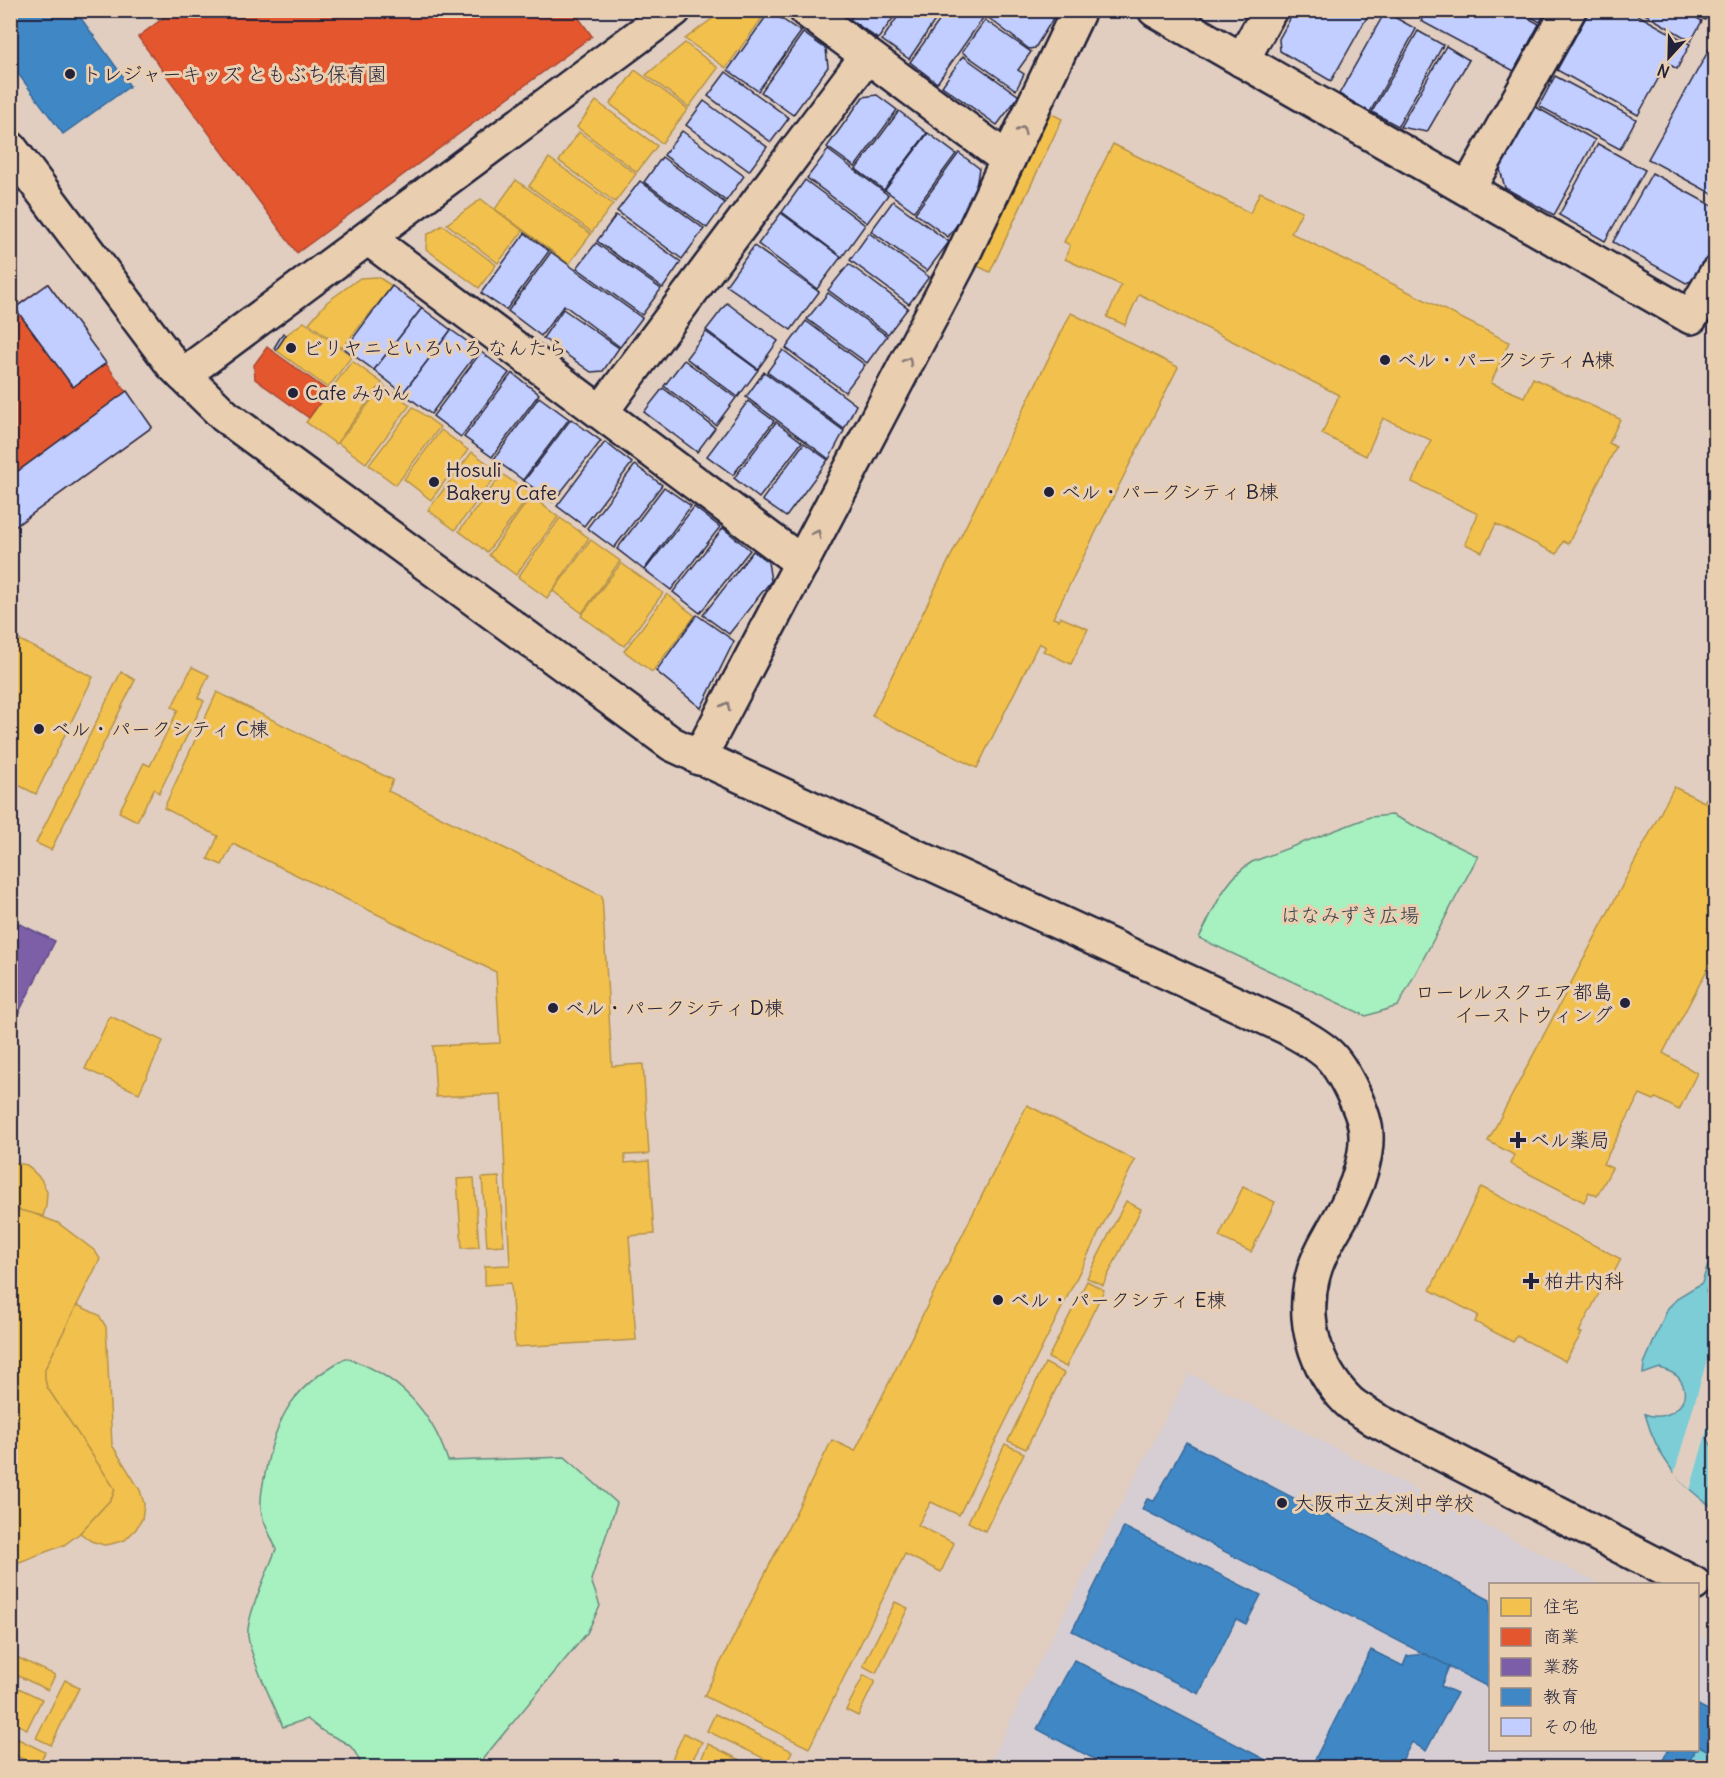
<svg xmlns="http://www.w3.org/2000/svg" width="1726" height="1778" viewBox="0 0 1726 1778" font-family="Delius,'Klee One',sans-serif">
  <rect width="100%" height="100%" fill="#e1cec0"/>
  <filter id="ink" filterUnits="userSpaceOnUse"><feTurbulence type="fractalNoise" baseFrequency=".0167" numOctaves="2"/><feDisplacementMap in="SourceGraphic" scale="12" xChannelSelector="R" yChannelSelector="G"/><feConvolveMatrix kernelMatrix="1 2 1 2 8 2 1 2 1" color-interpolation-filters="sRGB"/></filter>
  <g filter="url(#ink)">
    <path fill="#d7ced3" d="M 1189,1373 L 1600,1584 L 1490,1584 L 1490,1750 L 1698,1750 L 1698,1635 L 1715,1644 L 1715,1767 L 988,1768 L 1026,1687 Z"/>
    <g fill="#a7f0bf" stroke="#64897d" stroke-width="1.5">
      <path d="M 1392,815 L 1478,856 L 1398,1006 L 1366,1016 L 1199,938 C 1214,910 1224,879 1252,862 L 1370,817 Z"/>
      <path d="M 346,1358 C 397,1374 432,1411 448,1461 L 565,1457 L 617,1503 L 591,1580 L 600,1606 L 587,1633 L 476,1767 L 362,1767 C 353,1744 349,1744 328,1734 C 320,1730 314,1724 307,1719 L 283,1727 C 273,1702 252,1662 248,1637 C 245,1618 269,1569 276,1549 C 272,1538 265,1527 262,1515 C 259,1502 262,1487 265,1474 C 276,1415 294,1386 346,1358 Z"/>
    </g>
    <g fill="#7ccdd6" stroke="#588998" stroke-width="1.5">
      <path d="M 1715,1243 L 1715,1285 L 1710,1286 L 1706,1291 L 1709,1300 L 1716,1301 L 1715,1431 L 1711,1431 L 1707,1437 L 1711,1445 L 1715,1447 L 1715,1509 C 1679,1485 1657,1457 1645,1414 C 1670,1424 1697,1399 1678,1377 C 1673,1372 1666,1370 1660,1368 L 1643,1374 L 1644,1364 L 1668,1308 L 1680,1296 L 1702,1283 Z"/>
      <path d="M 1698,1745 L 1715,1755 L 1715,1767 L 1686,1768 L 1695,1750 L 1698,1750 Z"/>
    </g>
    <path fill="#e1cec0" d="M 1715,1332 L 1715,1402 L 1690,1490 L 1674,1474 Z"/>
    <g fill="#f2c14e" stroke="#b49148" stroke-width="1.5">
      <path d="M 724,10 L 768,10 L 726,68 L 685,39 Z"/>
      <path d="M 685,43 L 718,68 L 689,107 L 646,75 Z"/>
      <path d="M 635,70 L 688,109 L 662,143 L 610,104 Z"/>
      <path d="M 596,101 L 657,146 L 637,172 L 577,127 Z"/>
      <path d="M 1048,112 L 1062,119 L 990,272 L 975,265 Z"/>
      <path d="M 579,132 L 636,174 L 615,202 L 559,161 Z"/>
      <path d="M 1113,144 L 1250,213 L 1260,192 L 1302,211 L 1291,233 L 1509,342 L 1491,383 L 1524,397 L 1533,378 L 1620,419 L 1609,443 L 1616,447 L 1568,544 L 1563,541 L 1557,554 L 1496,524 L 1482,552 L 1465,544 L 1478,514 L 1412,482 L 1431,440 L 1383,418 L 1366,456 L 1322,434 L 1339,395 L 1139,294 L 1125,325 L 1107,317 L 1121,285 L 1065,259 L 1070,245 L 1064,242 Z"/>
      <path d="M 549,158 L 613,204 L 592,232 L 529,186 Z"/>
      <path d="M 516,180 L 591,234 L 569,264 L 495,209 Z"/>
      <path d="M 481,199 L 523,231 L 498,263 L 447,224 Z"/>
      <path d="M 443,225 L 496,265 L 479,288 L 426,249 L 427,235 Z"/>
      <path d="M 378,277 L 392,286 L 342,348 L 309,323 L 327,302 L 360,278 Z"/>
      <path d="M 1071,313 L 1178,367 L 1053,618 L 1059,620 L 1060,617 L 1088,629 L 1071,664 L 1043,651 L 1046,647 L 1039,643 L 977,768 L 872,716 Z"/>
      <path d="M 304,322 L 352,356 L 328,388 L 276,350 L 286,335 Z"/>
      <path d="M 352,361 L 382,383 L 336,444 L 306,422 Z"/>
      <path d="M 383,385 L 410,405 L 366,463 L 338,443 Z"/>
      <path d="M 413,407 L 440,427 L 396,485 L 369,465 Z"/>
      <path d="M 441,430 L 468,450 L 431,500 L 404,479 Z"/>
      <path d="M 472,452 L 499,472 L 455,530 L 428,510 Z"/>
      <path d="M 502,474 L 531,494 L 487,552 L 459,531 Z"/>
      <path d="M 531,496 L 558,517 L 516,575 L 489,555 Z"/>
      <path d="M 560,518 L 589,538 L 547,598 L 518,577 Z"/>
      <path d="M 591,540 L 620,561 L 582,613 L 553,591 Z"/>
      <path d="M 621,563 L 663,593 L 624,646 L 581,616 Z"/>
      <path d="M 667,594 L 695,616 L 652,672 L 624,651 Z"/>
      <path d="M 10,635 L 93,677 L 36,794 L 10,781 Z"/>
      <path d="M 192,667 L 209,675 L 198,698 L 204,701 L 159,793 L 154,789 L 137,821 L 119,812 L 144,763 L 150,766 L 178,710 L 172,707 Z"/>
      <path d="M 121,672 L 135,680 L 51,850 L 36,843 Z"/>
      <path d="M 217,692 L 393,780 L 388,791 L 602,896 L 612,1066 L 643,1064 L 649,1154 L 625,1155 L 625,1163 L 649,1161 L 654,1234 L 629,1236 L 636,1340 L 515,1347 L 511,1283 L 485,1285 L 485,1266 L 510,1265 L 501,1094 L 436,1097 L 433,1046 L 500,1043 L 496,972 L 233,844 L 222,865 L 208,859 L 218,836 L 164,808 Z"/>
      <path d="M 1674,787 L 1704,802 L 1707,797 L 1716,801 L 1716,953 L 1663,1053 L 1697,1073 L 1679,1110 L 1656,1098 L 1654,1100 L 1640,1094 L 1603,1164 L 1612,1168 L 1597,1196 L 1589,1192 L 1584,1202 L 1510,1164 L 1514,1155 L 1488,1141 Z"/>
      <path d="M 110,1016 L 163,1041 L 139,1093 L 85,1069 Z"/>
      <path d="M 1027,1105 L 1135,1160 L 959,1515 L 931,1502 L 918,1525 L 954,1543 L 941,1572 L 905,1554 L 809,1748 L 704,1696 L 832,1440 L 855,1451 Z"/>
      <path d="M 10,1162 L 27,1165 L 41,1179 L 47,1192 L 46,1206 L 43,1216 L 10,1208 Z"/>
      <path d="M 499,1177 L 504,1245 L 487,1246 L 482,1178 Z"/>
      <path d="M 474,1178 L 479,1247 L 462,1248 L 457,1179 Z"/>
      <path d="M 1243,1187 L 1275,1202 L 1251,1252 L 1219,1237 Z"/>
      <path d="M 1481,1187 L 1621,1259 L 1612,1276 L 1609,1274 L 1579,1332 L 1582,1333 L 1565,1361 L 1517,1336 L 1513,1342 L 1475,1322 L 1478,1315 L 1430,1290 Z"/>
      <path d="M 1126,1201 L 1141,1209 L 1103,1285 L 1087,1278 Z"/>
      <path d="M 10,1208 L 32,1213 L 58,1223 L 95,1251 L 100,1259 L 45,1369 L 45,1379 L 47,1387 L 115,1489 L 112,1498 L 80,1533 L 64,1545 L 17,1563 L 10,1560 Z"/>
      <path d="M 1087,1281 L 1104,1290 L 1066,1367 L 1048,1358 Z"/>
      <path d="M 77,1305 L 99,1315 L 106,1327 L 112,1445 L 140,1490 L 144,1504 L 142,1519 L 136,1529 L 125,1540 L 111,1544 L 104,1545 L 91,1541 L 80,1533 L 112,1498 L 115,1489 L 47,1387 L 45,1379 L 45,1369 Z"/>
      <path d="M 1045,1363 L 1064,1373 L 1026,1449 L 1008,1441 Z"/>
      <path d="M 1005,1444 L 1024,1453 L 985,1531 L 968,1522 Z"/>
      <path d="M 895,1602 L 908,1608 L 876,1673 L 863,1666 Z"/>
      <path d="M 10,1654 L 55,1675 L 48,1690 L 10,1672 Z"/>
      <path d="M 864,1675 L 875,1681 L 858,1716 L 846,1710 Z"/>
      <path d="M 65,1680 L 79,1688 L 51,1745 L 36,1738 Z"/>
      <path d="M 10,1684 L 42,1699 L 27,1729 L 10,1721 Z"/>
      <path d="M 715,1714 L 792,1751 L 784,1768 L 707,1731 Z"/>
      <path d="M 684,1733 L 702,1742 L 688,1768 L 668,1768 Z"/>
      <path d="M 10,1735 L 45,1752 L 38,1766 L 10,1753 Z"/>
      <path d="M 708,1744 L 756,1768 L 697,1768 Z"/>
    </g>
    <g fill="#e4572e" stroke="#aa4732" stroke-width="1.5">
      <path d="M 174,10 L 573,10 L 592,36 L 297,253 L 138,37 Z"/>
      <path d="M 48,284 L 152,427 L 10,530 L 10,311 Z"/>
      <path d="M 267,347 L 328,391 L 309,418 L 255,379 L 254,365 Z"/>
    </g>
    <path fill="#7b5ea7" stroke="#604c87" stroke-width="1.5" d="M 10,919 L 55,941 L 10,1030 Z"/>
    <g fill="#3f88c5" stroke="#36699c" stroke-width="1.5">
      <path d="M 10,10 L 75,10 L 130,86 L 63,134 L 10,63 Z"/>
      <path d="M 1186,1442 L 1490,1600 L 1490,1688 L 1142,1509 L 1147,1499 L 1154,1501 Z"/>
      <path d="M 1124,1527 L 1261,1595 L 1246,1624 L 1236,1619 L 1199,1694 L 1072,1631 Z"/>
      <path d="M 1371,1650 L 1403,1666 L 1407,1656 L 1425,1654 L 1449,1666 L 1441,1686 L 1457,1693 L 1426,1751 L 1412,1742 L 1398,1768 L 1324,1768 L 1313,1763 Z"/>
      <path d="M 1074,1660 L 1281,1768 L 1111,1768 L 1037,1729 Z"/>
      <path d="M 1698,1705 L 1716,1714 L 1716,1755 L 1698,1745 Z"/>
      <path d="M 1668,1750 L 1695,1750 L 1686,1768 L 1659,1768 Z"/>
    </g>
    <g fill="#c1ceff" stroke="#22223b" stroke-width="1.5">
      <path d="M 856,10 L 899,10 L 878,39 L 850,19 Z"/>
      <path d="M 902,10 L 942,10 L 909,59 L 882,40 Z"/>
      <path d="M 947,10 L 972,10 L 983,18 L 937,83 L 910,62 Z"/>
      <path d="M 983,10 L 1046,10 L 1054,17 L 1035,48 L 1029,49 L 981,12 Z"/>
      <path d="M 1295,10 L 1371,10 L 1331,81 L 1280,51 L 1279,39 Z"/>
      <path d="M 1427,10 L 1514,10 L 1539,24 L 1514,71 L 1421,21 Z"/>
      <path d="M 1519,10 L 1546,10 L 1540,22 Z"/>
      <path d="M 1590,10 L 1629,10 L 1690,44 L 1677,69 L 1667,63 L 1638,115 L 1557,70 Z"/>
      <path d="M 1638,10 L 1683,10 L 1702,21 L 1691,41 Z"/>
      <path d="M 1689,10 L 1710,10 L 1705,20 Z"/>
      <path d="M 770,11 L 801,32 L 758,91 L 728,70 Z"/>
      <path d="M 1385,12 L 1416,29 L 1370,112 L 1339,94 Z"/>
      <path d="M 985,20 L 1031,52 L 1018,70 L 1024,74 L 1016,90 L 962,52 Z"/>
      <path d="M 1418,31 L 1443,45 L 1398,126 L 1372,112 Z"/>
      <path d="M 803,33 L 826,49 L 828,67 L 793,115 L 761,92 Z"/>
      <path d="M 1715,39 L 1716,39 L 1716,196 L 1648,159 Z"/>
      <path d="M 1446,46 L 1469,60 L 1427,132 L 1400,127 Z"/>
      <path d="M 963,56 L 1019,96 L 997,125 L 942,86 Z"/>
      <path d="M 726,72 L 789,118 L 771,142 L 708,96 Z"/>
      <path d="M 1555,76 L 1636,119 L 1620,149 L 1539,106 Z"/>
      <path d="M 877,95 L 897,110 L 855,167 L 827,147 L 863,97 Z"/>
      <path d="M 704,101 L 767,147 L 749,171 L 686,125 Z"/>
      <path d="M 1534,106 L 1595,140 L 1554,215 L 1505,188 L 1500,169 Z"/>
      <path d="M 899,111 L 927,133 L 884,190 L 856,169 Z"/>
      <path d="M 682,131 L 744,176 L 726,201 L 664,155 Z"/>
      <path d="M 928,133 L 956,154 L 914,211 L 885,190 Z"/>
      <path d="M 1598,144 L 1645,170 L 1605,241 L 1559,215 Z"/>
      <path d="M 828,150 L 888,195 L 867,223 L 807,178 Z"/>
      <path d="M 959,153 L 979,168 L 974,201 L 948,237 L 915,213 Z"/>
      <path d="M 662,157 L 725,203 L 707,228 L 644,182 Z"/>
      <path d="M 1652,173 L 1716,208 L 1716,244 L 1696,279 L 1686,283 L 1613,242 Z"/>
      <path d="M 805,180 L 865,225 L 842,257 L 782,212 Z"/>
      <path d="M 640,181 L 704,229 L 682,259 L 617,211 Z"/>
      <path d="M 893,201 L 949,242 L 927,271 L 871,231 Z"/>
      <path d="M 781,213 L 841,257 L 817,289 L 758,244 Z"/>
      <path d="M 616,215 L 681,262 L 663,288 L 597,241 Z"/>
      <path d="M 525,233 L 549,251 L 506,310 L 481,293 Z"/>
      <path d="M 869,233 L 929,277 L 909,304 L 850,260 Z"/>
      <path d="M 596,243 L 661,289 L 642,315 L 577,268 Z"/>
      <path d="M 754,246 L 819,292 L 791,330 L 726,285 Z"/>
      <path d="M 551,252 L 642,318 L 620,347 L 564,305 L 541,336 L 508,311 Z"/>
      <path d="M 849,264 L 908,308 L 888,334 L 828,290 Z"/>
      <path d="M 48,284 L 106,363 L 73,387 L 15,308 Z"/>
      <path d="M 392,286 L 422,308 L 374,370 L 345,349 Z"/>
      <path d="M 828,293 L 887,336 L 867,363 L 807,319 Z"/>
      <path d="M 727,303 L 778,341 L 758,369 L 706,330 Z"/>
      <path d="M 422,308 L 451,330 L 403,393 L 374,370 Z"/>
      <path d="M 563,309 L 619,348 L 603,371 L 591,372 L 543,338 Z"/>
      <path d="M 806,321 L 865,365 L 845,392 L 786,348 Z"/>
      <path d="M 451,330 L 479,350 L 431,414 L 403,393 Z"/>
      <path d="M 706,332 L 758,370 L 738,397 L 686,358 Z"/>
      <path d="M 283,333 L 286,335 L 276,350 L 274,348 Z"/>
      <path d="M 783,350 L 856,405 L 844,429 L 767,372 Z"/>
      <path d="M 481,352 L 509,373 L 461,437 L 433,416 Z"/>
      <path d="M 684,360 L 736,398 L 716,425 L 664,386 Z"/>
      <path d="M 764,372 L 844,431 L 829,459 L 746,397 Z"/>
      <path d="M 512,373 L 539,394 L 492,457 L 464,437 Z"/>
      <path d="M 663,388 L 715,428 L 697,452 L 644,412 Z"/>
      <path d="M 127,391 L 152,427 L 10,530 L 10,477 Z"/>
      <path d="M 539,397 L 569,419 L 523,480 L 494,459 Z"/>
      <path d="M 748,401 L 774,421 L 733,475 L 707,456 Z"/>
      <path d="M 571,419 L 601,441 L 553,502 L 524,481 Z"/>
      <path d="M 776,422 L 802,442 L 759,498 L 734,478 Z"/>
      <path d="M 605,442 L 632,463 L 584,526 L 557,506 Z"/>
      <path d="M 804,443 L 828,460 L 786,517 L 762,500 Z"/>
      <path d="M 635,465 L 662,485 L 614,548 L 587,528 Z"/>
      <path d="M 664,487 L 691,506 L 644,570 L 617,549 Z"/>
      <path d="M 694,507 L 720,527 L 671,590 L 645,570 Z"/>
      <path d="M 723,528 L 750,550 L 700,613 L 673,592 Z"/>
      <path d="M 753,551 L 768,562 L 771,581 L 729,634 L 703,615 Z"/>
      <path d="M 697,615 L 734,641 L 701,708 L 656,671 Z"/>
    </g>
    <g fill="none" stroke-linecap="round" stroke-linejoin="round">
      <g stroke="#22223b" stroke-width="38">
        <g id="minor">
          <path d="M 806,10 L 1008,160"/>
          <path d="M 1155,10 L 1691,317 L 1716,274"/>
          <path d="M 1242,60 L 1270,10"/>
          <path d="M 1468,189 L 1569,10"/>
          <path d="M 368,238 L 802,563"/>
          <path d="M 183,375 L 674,10"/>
          <path d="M 601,412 L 867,56"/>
          <path d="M 699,758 L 959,263 L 1079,10"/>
        </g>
      </g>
      <g stroke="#22223b" stroke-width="38">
        <path id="tertiary" d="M 10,148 L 173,365 L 225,416 L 672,744 L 1286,1027 C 1300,1035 1316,1043 1328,1054 C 1343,1068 1366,1115 1366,1135 C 1367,1155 1359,1180 1351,1197 C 1340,1223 1320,1247 1313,1275 C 1301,1320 1315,1368 1348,1401 C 1355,1408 1366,1413 1374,1419 L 1694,1584"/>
      </g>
      <use href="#minor" stroke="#e9ceb0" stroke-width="33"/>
      <use href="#tertiary" stroke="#e9ceb0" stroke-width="33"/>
    </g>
    <defs><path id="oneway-chevron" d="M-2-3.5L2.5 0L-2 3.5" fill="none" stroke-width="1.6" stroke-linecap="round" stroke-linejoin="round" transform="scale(1.5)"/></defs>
    <g stroke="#867876">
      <use href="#oneway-chevron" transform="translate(1022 130) rotate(-64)"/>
      <use href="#oneway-chevron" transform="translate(908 361) rotate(-62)"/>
      <use href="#oneway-chevron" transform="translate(817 534) rotate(-62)"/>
      <use href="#oneway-chevron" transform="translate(726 706) rotate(-62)"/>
    </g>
  </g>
  <g fill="#22223b" stroke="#e9ceb0" stroke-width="2">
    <circle cx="70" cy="74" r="6"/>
    <circle cx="291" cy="348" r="6"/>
    <circle cx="1385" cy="360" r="6"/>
    <circle cx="293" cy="393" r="6"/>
    <circle cx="434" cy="482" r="6"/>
    <circle cx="1049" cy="492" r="6"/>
    <circle cx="39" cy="729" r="6"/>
    <circle cx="1625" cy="1003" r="6"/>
    <circle cx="553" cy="1008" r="6"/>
    <path d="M1515 1131h6v6h6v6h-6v6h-6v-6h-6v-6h6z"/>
    <path d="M1528 1272h6v6h6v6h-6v6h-6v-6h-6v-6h6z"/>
    <circle cx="998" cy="1300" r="6"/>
    <circle cx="1282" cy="1503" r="6"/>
  </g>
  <g text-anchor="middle" stroke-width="6" stroke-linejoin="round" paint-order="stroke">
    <g font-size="20" fill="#22223b" stroke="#e9ceb0" text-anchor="start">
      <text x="82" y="81">トレジャーキッズ ともぶち保育園</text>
      <text x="303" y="355">ビリヤニといろいろ なんたら</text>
      <text x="1397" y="367">ベル・パークシティ A棟</text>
      <text x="305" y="400">Cafe みかん</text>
      <text x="446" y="477">Hosuli<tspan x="446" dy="23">Bakery Cafe</tspan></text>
      <text x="1061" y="499">ベル・パークシティ B棟</text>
      <text x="51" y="736">ベル・パークシティ C棟</text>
      <text x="1613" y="999" text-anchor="end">ローレルスクエア都島<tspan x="1613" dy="23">イーストウィング</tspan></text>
      <text x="565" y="1015">ベル・パークシティ D棟</text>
      <text x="1530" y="1147">ベル薬局</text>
      <text x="1544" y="1288">柏井内科</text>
      <text x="1010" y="1307">ベル・パークシティ E棟</text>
      <text x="1294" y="1510">大阪市立友渕中学校</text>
    </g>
    <g font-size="20" fill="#36414f" stroke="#e9ceb0">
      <text x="1350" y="922">はなみずき広場</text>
    </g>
  </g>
  <rect width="1726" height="1778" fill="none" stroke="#e9ceb0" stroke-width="36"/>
  <rect x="18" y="18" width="1690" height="1742" fill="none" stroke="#22223b" stroke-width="2" filter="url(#ink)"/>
  <rect x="1489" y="1583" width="210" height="168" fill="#e9ceb0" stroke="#998981" stroke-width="1.5"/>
  <rect x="1501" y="1598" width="30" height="18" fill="#f2c14e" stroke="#998981" stroke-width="1.5"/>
  <text x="1543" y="1613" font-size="18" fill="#22223b">住宅</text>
  <rect x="1501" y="1628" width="30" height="18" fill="#e4572e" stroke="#998981" stroke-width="1.5"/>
  <text x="1543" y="1643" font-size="18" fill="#22223b">商業</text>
  <rect x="1501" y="1658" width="30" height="18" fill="#7b5ea7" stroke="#998981" stroke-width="1.5"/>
  <text x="1543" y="1673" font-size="18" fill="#22223b">業務</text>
  <rect x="1501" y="1688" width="30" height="18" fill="#3f88c5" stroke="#998981" stroke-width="1.5"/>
  <text x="1543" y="1703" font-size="18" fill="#22223b">教育</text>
  <rect x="1501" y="1718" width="30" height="18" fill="#c1ceff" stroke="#998981" stroke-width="1.5"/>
  <text x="1543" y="1733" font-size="18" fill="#22223b">その他</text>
  <g transform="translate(1669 57) rotate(202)" stroke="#e9ceb0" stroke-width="4.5" paint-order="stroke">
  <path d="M0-4.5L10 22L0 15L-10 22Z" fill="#22223b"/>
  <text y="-9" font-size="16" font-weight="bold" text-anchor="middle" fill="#22223b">N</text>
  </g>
</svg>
